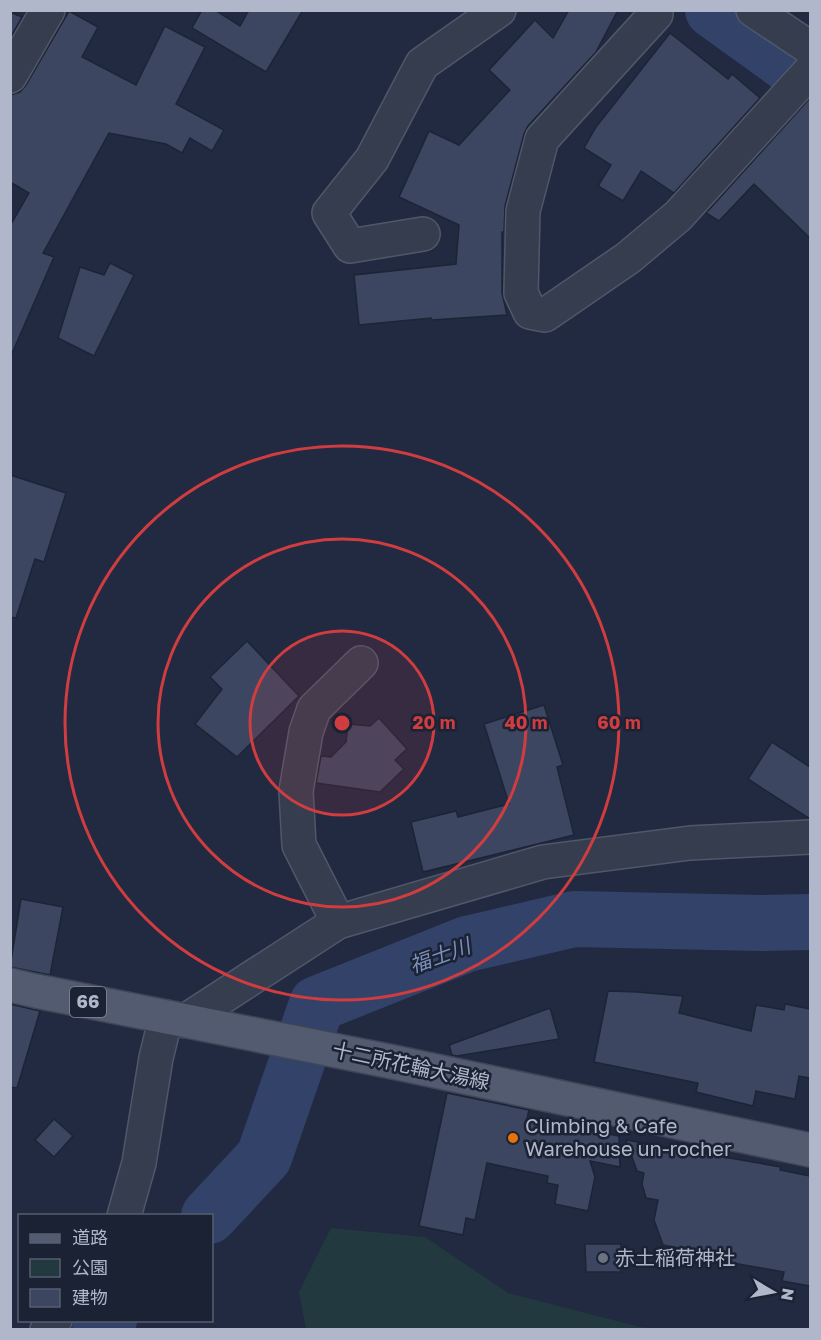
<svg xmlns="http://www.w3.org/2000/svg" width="821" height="1340" viewBox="0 0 821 1340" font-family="'Golos Text','Noto Sans JP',sans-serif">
  <rect width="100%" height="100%" fill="#212a40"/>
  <path fill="#233940" d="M 331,1228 L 425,1237 L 508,1293 L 640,1327 L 658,1329 L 306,1329 L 299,1292 Z"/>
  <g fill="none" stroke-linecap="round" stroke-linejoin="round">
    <g stroke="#334268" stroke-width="56">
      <path d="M 713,10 L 810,80"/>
      <path d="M 209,1216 L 264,1157 L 317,1004 L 467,944 L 574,919 L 761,923 L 810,922"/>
      <path d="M 100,1330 L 109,1320"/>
    </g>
  </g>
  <g fill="#3d4660" stroke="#1c2436" stroke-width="1.5">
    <path d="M 202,10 L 215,10 L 240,26 L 249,10 L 303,10 L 266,72 L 192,28 Z"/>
    <path d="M 569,10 L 618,10 L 596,52 L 528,126 L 524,134 L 505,206 L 504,232 L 502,232 L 502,293 L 507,315 L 431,320 L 431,318 L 359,325 L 354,275 L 456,264 L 459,225 L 399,197 L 429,131 L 459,145 L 510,90 L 489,70 L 535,20 L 553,38 Z"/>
    <path d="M 69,11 L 98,27 L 82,57 L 136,85 L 165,26 L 205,47 L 176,104 L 224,130 L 212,151 L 190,138 L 182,153 L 166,144 L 109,133 L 43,253 L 54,257 L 10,358 L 10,226 L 29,193 L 10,182 L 10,95 L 20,92 L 26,85 Z"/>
    <path d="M 10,12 L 22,17 L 10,38 Z"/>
    <path d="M 670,33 L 728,79 L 732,74 L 760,98 L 674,193 L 641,171 L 623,201 L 598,186 L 611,165 L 584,148 L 596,127 Z"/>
    <path d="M 810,98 L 810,238 L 754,184 L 719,221 L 706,213 Z"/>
    <path d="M 110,263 L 134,275 L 94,356 L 58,338 L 80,267 L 104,275 Z"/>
    <path d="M 10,475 L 66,493 L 44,562 L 35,559 L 16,618 L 10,617 Z"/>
    <path d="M 247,641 L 299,696 L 237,757 L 195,724 L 222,689 L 210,677 Z"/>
    <path d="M 544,705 L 563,765 L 557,767 L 574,835 L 423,872 L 411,822 L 456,811 L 458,817 L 509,804 L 484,724 Z"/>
    <path d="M 379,718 L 407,749 L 395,760 L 404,769 L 380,792 L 316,783 L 321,756 L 331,757 L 346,742 L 348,724 L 370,726 Z"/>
    <path d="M 772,742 L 810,767 L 810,819 L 748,779 Z"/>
    <path d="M 21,899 L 63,907 L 50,975 L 10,967 Z"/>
    <path d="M 608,991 L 637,992 L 683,996 L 679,1013 L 751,1031 L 756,1005 L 784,1010 L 785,1004 L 810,1009 L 810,1078 L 799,1076 L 795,1099 L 756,1091 L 753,1106 L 696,1092 L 698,1083 L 594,1062 Z"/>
    <path d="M 10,1004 L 40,1011 L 17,1088 L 10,1087 Z"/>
    <path d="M 550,1008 L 559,1039 L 457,1056 L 452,1055 L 449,1045 Z"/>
    <path d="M 447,1093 L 529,1110 L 527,1119 L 619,1136 L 620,1167 L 590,1161 L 595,1177 L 588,1211 L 555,1204 L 558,1185 L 547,1183 L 548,1176 L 487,1163 L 475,1220 L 466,1218 L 463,1235 L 419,1226 Z"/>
    <path d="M 54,1119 L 73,1136 L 54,1157 L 35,1140 Z"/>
    <path d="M 626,1140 L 781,1167 L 780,1170 L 810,1176 L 810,1286 L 782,1281 L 784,1272 L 710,1259 L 711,1254 L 663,1245 L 654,1220 L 658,1200 L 646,1198 L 642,1184 L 644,1173 L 637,1171 Z"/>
    <path d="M 585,1244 L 621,1244 L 621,1272 L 586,1272 Z"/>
  </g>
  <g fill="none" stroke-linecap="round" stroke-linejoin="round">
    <g stroke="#50576a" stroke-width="36">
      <g id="street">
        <path d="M 656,10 L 656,14 L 542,139 L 523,211 L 521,293 L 530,312 L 545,315 L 628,258 L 678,216 L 810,71"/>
        <path d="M 753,10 L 810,48"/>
        <path d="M 10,76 L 48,10"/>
        <path d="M 423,234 L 350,246 L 329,213 L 372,159 L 422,64 L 499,10"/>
        <path d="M 338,922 L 299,845 L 296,791 L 306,732 L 314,709 L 361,663"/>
        <path d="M 185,1021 L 338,922 L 543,862 L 690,843 L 810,837"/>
        <path d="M 124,1216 L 139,1163 L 156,1058 L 166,1017"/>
        <path d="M 47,1330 L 55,1320"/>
      </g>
    </g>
    <g stroke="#3e4658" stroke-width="36">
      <path id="primary" d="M 10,985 L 36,991 L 393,1062 L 810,1150"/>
    </g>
    <use href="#street" stroke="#353d4f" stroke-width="33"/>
    <use href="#primary" stroke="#535b70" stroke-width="33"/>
  </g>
  <circle cx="342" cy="723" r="92" fill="#d03d40" fill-opacity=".12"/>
  <g fill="none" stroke="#d03d40" stroke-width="3">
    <circle cx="342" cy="723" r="92"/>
    <circle cx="342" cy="723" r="184"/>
    <circle cx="342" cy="723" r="277"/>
  </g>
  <circle fill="#e8710a" stroke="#1a2234" stroke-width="2" cx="513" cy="1138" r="6"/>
  <circle fill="#6b7280" stroke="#1a2234" stroke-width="2" cx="603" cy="1258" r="6"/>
  <g text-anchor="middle" stroke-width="5" stroke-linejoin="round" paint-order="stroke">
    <rect fill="#1a2234" stroke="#848a9d" stroke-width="1.5" x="70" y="987" width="36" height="30" rx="4.5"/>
    <g font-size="18" font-weight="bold" fill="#b1b7ca">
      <text x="88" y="1008">66</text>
    </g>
    <g font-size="20" fill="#b1b7ca" stroke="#1a2234">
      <text transform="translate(411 1066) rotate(12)" y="7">十二所花輪大湯線</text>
    </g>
    <g font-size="20" fill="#b1b7ca" stroke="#1a2234" text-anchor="start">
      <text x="525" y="1133">Climbing &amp; Cafe<tspan x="525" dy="23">Warehouse un-rocher</tspan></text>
      <text x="615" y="1265">赤土稲荷神社</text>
    </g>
    <g font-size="21" font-style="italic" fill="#7d8fb9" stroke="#1a2234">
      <text transform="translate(440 956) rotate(-20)" y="7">福士川</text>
    </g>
  </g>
  <circle cx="342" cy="723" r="9" fill="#d03d40" stroke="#1a2234" stroke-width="3"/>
  <g font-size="18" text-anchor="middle" font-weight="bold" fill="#d03d40" stroke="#1a2234" stroke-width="5" stroke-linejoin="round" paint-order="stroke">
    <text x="434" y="729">20 m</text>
    <text x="526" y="729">40 m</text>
    <text x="619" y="729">60 m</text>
  </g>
  <rect width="821" height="1340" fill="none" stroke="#b1b7ca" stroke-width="24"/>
  <rect x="18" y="1214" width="195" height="108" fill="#1a2234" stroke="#565e70" stroke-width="1.5"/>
  <rect x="30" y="1234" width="30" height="9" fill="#535b70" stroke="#565e70" stroke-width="1.5"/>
  <text x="72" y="1244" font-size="18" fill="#b1b7ca">道路</text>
  <rect x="30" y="1259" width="30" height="18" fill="#233940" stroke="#565e70" stroke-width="1.5"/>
  <text x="72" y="1274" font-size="18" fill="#b1b7ca">公園</text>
  <rect x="30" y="1289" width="30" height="18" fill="#3d4660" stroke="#565e70" stroke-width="1.5"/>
  <text x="72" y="1304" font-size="18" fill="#b1b7ca">建物</text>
  <g transform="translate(773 1292) rotate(100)" stroke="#1a2234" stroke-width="4.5" paint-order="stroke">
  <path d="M0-4.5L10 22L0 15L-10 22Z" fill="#b1b7ca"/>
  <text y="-9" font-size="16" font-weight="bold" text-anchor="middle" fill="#b1b7ca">N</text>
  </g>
</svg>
